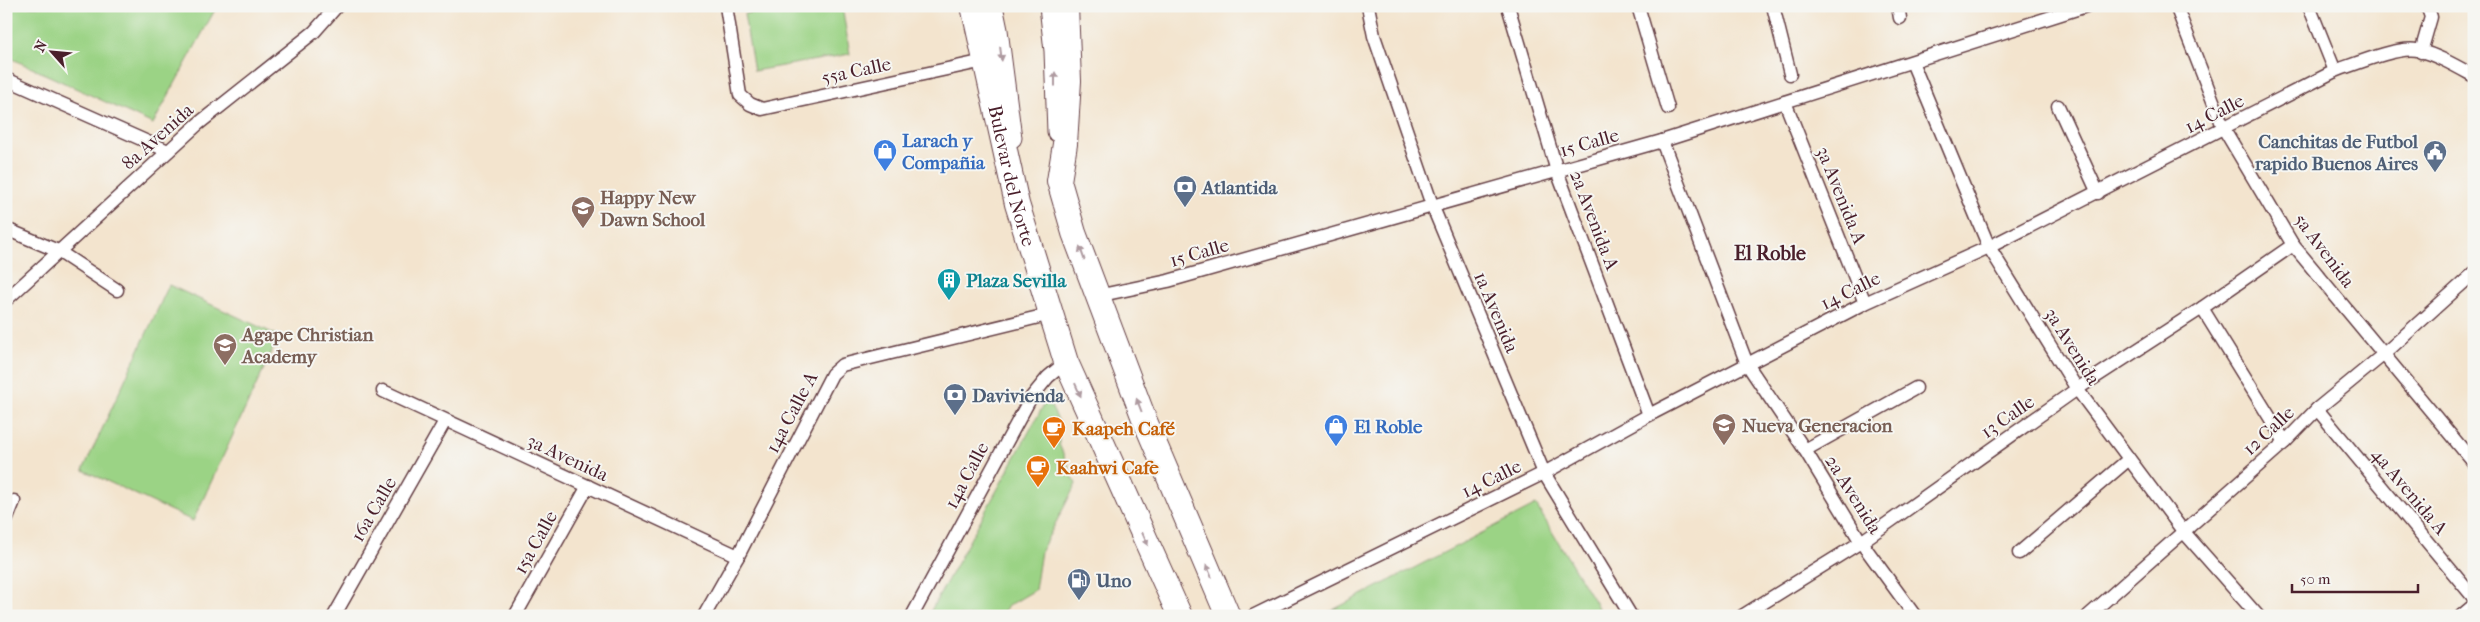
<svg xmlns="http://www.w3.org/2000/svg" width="2480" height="622" viewBox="0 0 2480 622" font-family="'IM FELL French Canon',serif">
  <rect width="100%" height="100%" fill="#f6f6f2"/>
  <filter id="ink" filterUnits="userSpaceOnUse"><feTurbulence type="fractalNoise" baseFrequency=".02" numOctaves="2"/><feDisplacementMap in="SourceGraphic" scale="10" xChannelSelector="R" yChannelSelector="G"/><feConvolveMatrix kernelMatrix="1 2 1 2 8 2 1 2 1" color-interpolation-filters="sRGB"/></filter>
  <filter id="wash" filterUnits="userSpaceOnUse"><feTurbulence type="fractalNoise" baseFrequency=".0096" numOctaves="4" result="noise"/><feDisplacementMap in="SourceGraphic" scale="20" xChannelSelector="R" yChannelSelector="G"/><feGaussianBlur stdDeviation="1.12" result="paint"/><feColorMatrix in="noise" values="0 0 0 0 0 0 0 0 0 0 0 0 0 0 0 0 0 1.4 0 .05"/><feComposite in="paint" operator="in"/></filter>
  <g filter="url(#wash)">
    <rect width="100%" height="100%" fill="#f3e4ce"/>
    <g fill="#9bd385" stroke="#727958">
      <path d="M 6,6 L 217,6 L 153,124 L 6,56 Z"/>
      <path d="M 787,6 L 842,6 L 850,54 L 754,71 L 744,14 Z"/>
      <path d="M 169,285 L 279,336 L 193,521 L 83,470 Z"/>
      <path d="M 1047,399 L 1059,422 L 1059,444 L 1076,484 L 1041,551 L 1035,590 L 1008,606 L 999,616 L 928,616 Z"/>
      <path d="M 1536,505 L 1603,616 L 1321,616 Z"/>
    </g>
  </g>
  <g filter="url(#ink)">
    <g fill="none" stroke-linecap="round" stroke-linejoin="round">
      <g stroke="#633d43" stroke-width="15">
        <g id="street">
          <path d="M 726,6 L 740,95 L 750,104 L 762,109 L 984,61"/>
          <path d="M 1368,6 L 1374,36 L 1432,205 L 1544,473 L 1631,616"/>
          <path d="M 1508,6 L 1557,171 L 1649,415"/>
          <path d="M 1638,6 L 1668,108"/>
          <path d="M 1773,6 L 1790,74"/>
          <path d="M 1898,6 L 1900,18"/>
          <path d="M 2176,6 L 2224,129 L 2293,245 L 2474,463"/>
          <path d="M 2309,6 L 2335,71"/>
          <path d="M 2421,52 L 2431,17 L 2427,6"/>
          <path d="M 1912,62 L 1989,247 L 2077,389 L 2183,531 L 2258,616"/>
          <path d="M 6,79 L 168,151"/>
          <path d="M 1785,102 L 1865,303"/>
          <path d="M 2058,106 L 2098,193"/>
          <path d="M 1662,141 L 1747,364 L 1805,450 L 1861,542 L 1915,616"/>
          <path d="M 6,229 L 58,251 L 117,290"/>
          <path d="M 1097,296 L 1168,281 L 1662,141 L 2086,6"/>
          <path d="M 6,300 L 198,124 L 314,32 L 337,6"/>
          <path d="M 2202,308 L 2285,442"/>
          <path d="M 383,391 L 738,556"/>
          <path d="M 2317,409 L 2474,598"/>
          <path d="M 1805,450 L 1916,388"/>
          <path d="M 6,521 L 14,501"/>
          <path d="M 2019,553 L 2129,459"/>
          <path d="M 334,616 L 445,421"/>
          <path d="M 515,616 L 588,486"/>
          <path d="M 704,616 L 738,556 L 832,374 L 842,365 L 1051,314"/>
          <path d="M 912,616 L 1030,399 L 1048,377 L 1066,362"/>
          <path d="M 1253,616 L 1544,473 L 1649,415 L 1865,303 L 1989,247 L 2335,71 C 2355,64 2398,46 2417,50 C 2437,55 2456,66 2474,76"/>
          <path d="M 1742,616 L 1861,542 L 2077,389 L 2202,308 L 2293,245"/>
          <path d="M 2088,616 L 2285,442 L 2317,409 L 2384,354 L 2474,273"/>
          <path d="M 2461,616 L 2474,605"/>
        </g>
      </g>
      <g stroke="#633d43" stroke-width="21">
        <g id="secondary">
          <path d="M 993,6 L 998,30 L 1012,138"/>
          <path d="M 1049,6 L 1054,51 L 1057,132"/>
        </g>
      </g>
      <g stroke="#633d43" stroke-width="26">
        <g id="highway">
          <path id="s1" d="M 973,6 L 1017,204 L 1066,362 L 1180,616"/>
          <path d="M 1066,6 L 1069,81 L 1065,144 L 1059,181 L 1074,233 L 1145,421 L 1228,616"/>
        </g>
      </g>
      <use href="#street" stroke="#fff" stroke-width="12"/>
      <use href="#secondary" stroke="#fff" stroke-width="19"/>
      <use href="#highway" stroke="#fff" stroke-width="24"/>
    </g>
    <defs><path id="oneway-solid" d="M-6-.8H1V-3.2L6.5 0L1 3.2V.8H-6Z" transform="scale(1.25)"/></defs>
    <g fill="#ae9aa0">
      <use href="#oneway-solid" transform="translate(1001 54) rotate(83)"/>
      <use href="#oneway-solid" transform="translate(1055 79) rotate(-90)"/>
      <use href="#oneway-solid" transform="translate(1082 253) rotate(-110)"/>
      <use href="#oneway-solid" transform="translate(1078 390) rotate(66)"/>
      <use href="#oneway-solid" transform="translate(1139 405) rotate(-111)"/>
      <use href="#oneway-solid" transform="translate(1145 539) rotate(66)"/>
      <use href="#oneway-solid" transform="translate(1209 571) rotate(-113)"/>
    </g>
  </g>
  <defs>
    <g id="shop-pin" transform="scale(1.25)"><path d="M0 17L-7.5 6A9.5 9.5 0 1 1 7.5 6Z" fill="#3f7fe0" stroke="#f6f6f2"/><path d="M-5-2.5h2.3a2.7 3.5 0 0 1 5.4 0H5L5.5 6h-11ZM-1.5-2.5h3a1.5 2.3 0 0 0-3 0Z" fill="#fff"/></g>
    <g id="civic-pin" transform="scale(1.25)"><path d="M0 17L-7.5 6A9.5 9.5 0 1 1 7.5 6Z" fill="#5c6f8a" stroke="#f6f6f2"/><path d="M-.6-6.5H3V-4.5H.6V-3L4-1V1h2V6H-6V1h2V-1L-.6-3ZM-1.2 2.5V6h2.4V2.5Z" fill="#fff"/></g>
    <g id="bank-pin" transform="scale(1.25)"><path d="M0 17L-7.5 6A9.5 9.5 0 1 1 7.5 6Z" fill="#5c6f8a" stroke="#f6f6f2"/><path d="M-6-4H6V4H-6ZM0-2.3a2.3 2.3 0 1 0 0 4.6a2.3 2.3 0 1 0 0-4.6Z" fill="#fff"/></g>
    <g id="school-pin" transform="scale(1.25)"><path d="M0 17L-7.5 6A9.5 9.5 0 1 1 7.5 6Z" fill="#8d6e63" stroke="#f6f6f2"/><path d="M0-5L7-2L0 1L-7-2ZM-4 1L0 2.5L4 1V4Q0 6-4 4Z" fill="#fff"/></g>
    <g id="building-pin" transform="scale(1.25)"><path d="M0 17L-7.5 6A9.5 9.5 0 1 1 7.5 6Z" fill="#0f9aa8" stroke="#f6f6f2"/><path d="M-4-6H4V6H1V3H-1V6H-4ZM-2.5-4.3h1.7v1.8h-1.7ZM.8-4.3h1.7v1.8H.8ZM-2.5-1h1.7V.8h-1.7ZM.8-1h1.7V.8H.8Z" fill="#fff"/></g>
    <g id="cafe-pin" transform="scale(1.25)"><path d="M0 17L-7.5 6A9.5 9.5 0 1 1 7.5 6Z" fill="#e8710a" stroke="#f6f6f2"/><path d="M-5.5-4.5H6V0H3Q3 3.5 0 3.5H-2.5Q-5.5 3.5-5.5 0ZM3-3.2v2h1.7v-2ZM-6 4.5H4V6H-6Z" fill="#fff"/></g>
    <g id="fuel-pin" transform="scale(1.25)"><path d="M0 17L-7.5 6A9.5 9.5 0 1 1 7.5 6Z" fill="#5c6f8a" stroke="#f6f6f2"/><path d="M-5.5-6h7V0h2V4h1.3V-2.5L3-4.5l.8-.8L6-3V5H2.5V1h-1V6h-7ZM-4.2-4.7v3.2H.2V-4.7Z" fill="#fff"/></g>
  </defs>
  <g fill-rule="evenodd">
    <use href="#shop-pin" x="885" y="151"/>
    <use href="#civic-pin" x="2435" y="152"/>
    <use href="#bank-pin" x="1185" y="187"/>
    <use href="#school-pin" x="583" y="208"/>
    <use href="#building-pin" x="949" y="280"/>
    <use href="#school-pin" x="225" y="345"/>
    <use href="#bank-pin" x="955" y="395"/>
    <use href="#school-pin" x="1724" y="425"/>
    <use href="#shop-pin" x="1336" y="426"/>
    <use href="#cafe-pin" x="1054" y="428"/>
    <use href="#cafe-pin" x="1038" y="467"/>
    <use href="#fuel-pin" x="1079" y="580"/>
  </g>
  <g text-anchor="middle" stroke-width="4" stroke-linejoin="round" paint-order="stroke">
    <g font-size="19" fill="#4a1f2b" stroke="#f6f6f2">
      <text transform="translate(856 70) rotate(-12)" y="7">55a Calle</text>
      <text transform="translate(2214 113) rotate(-27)" y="7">14 Calle</text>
      <text transform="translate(157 136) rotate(-42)" y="7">8a Avenida</text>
      <text transform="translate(1589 142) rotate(-16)" y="7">15 Calle</text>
      <text dy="7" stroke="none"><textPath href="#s1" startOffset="174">Bulevar del Norte</textPath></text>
      <text transform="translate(1842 195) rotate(68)" y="7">3a Avenida A</text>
      <text transform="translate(1595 220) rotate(69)" y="7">2a Avenida A</text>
      <text transform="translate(2325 250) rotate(53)" y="7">5a Avenida</text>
      <text transform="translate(1199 252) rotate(-16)" y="7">15 Calle</text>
      <text transform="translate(1850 290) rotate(-26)" y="7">14 Calle</text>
      <text transform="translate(1497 312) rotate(67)" y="7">1a Avenida</text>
      <text transform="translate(2073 346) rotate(58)" y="7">3a Avenida</text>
      <text transform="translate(791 412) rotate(-62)" y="7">14a Calle A</text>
      <text transform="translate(2007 416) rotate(-35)" y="7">13 Calle</text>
      <text transform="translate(2268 430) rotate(-43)" y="7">12 Calle</text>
      <text transform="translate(568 457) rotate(25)" y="7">3a Avenida</text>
      <text transform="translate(966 475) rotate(-62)" y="7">14a Calle</text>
      <text transform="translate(1491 478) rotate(-26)" y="7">14 Calle</text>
      <text transform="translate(2410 491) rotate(50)" y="7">4a Avenida A</text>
      <text transform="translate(1854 494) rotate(58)" y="7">2a Avenida</text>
      <text transform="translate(373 509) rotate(-60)" y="7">16a Calle</text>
      <text transform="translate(535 542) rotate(-61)" y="7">15a Calle</text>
    </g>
    <g font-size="19" font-weight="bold" fill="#366cbe" stroke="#f6f6f2" text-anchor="start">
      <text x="902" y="147">Larach y<tspan x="902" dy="22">Compañia</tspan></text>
      <text x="1354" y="433">El Roble</text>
    </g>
    <g font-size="19" font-weight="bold" fill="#4e5e75" stroke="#f6f6f2" text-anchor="start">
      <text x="2418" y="148" text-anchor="end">Canchitas de Futbol<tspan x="2418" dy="22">rapido Buenos Aires</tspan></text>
      <text x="1202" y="194">Atlantida</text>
      <text x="972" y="402">Davivienda</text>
      <text x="1096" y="587">Uno</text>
    </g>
    <g font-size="19" font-weight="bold" fill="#785e54" stroke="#f6f6f2" text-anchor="start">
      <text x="600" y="204">Happy New<tspan x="600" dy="22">Dawn School</tspan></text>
      <text x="242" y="341">Agape Christian<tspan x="242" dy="22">Academy</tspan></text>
      <text x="1742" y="432">Nueva Generacion</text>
    </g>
    <g font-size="19" font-weight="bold" fill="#0d838f" stroke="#f6f6f2" text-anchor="start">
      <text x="966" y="287">Plaza Sevilla</text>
    </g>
    <g font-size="19" font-weight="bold" fill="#c56008" stroke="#f6f6f2" text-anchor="start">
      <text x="1072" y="435">Kaapeh Café</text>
      <text x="1056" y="474">Kaahwi Cafe</text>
    </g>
    <g font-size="20" font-weight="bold" fill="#4a1f2b" stroke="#f6f6f2">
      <text x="1770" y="260">El Roble</text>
    </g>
  </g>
  <rect width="2480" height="622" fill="none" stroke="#f6f6f2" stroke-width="25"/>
  <g transform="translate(52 52) rotate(297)" stroke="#f6f6f2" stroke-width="4" paint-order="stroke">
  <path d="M0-4L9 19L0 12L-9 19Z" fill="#4a1f2b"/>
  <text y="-8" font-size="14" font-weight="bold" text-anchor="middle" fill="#4a1f2b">N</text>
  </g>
  <path d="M2292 584v8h126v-8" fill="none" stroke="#4a1f2b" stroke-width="2.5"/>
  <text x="2300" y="584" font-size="15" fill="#4a1f2b" stroke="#f6f6f2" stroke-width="4" paint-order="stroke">50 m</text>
</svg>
